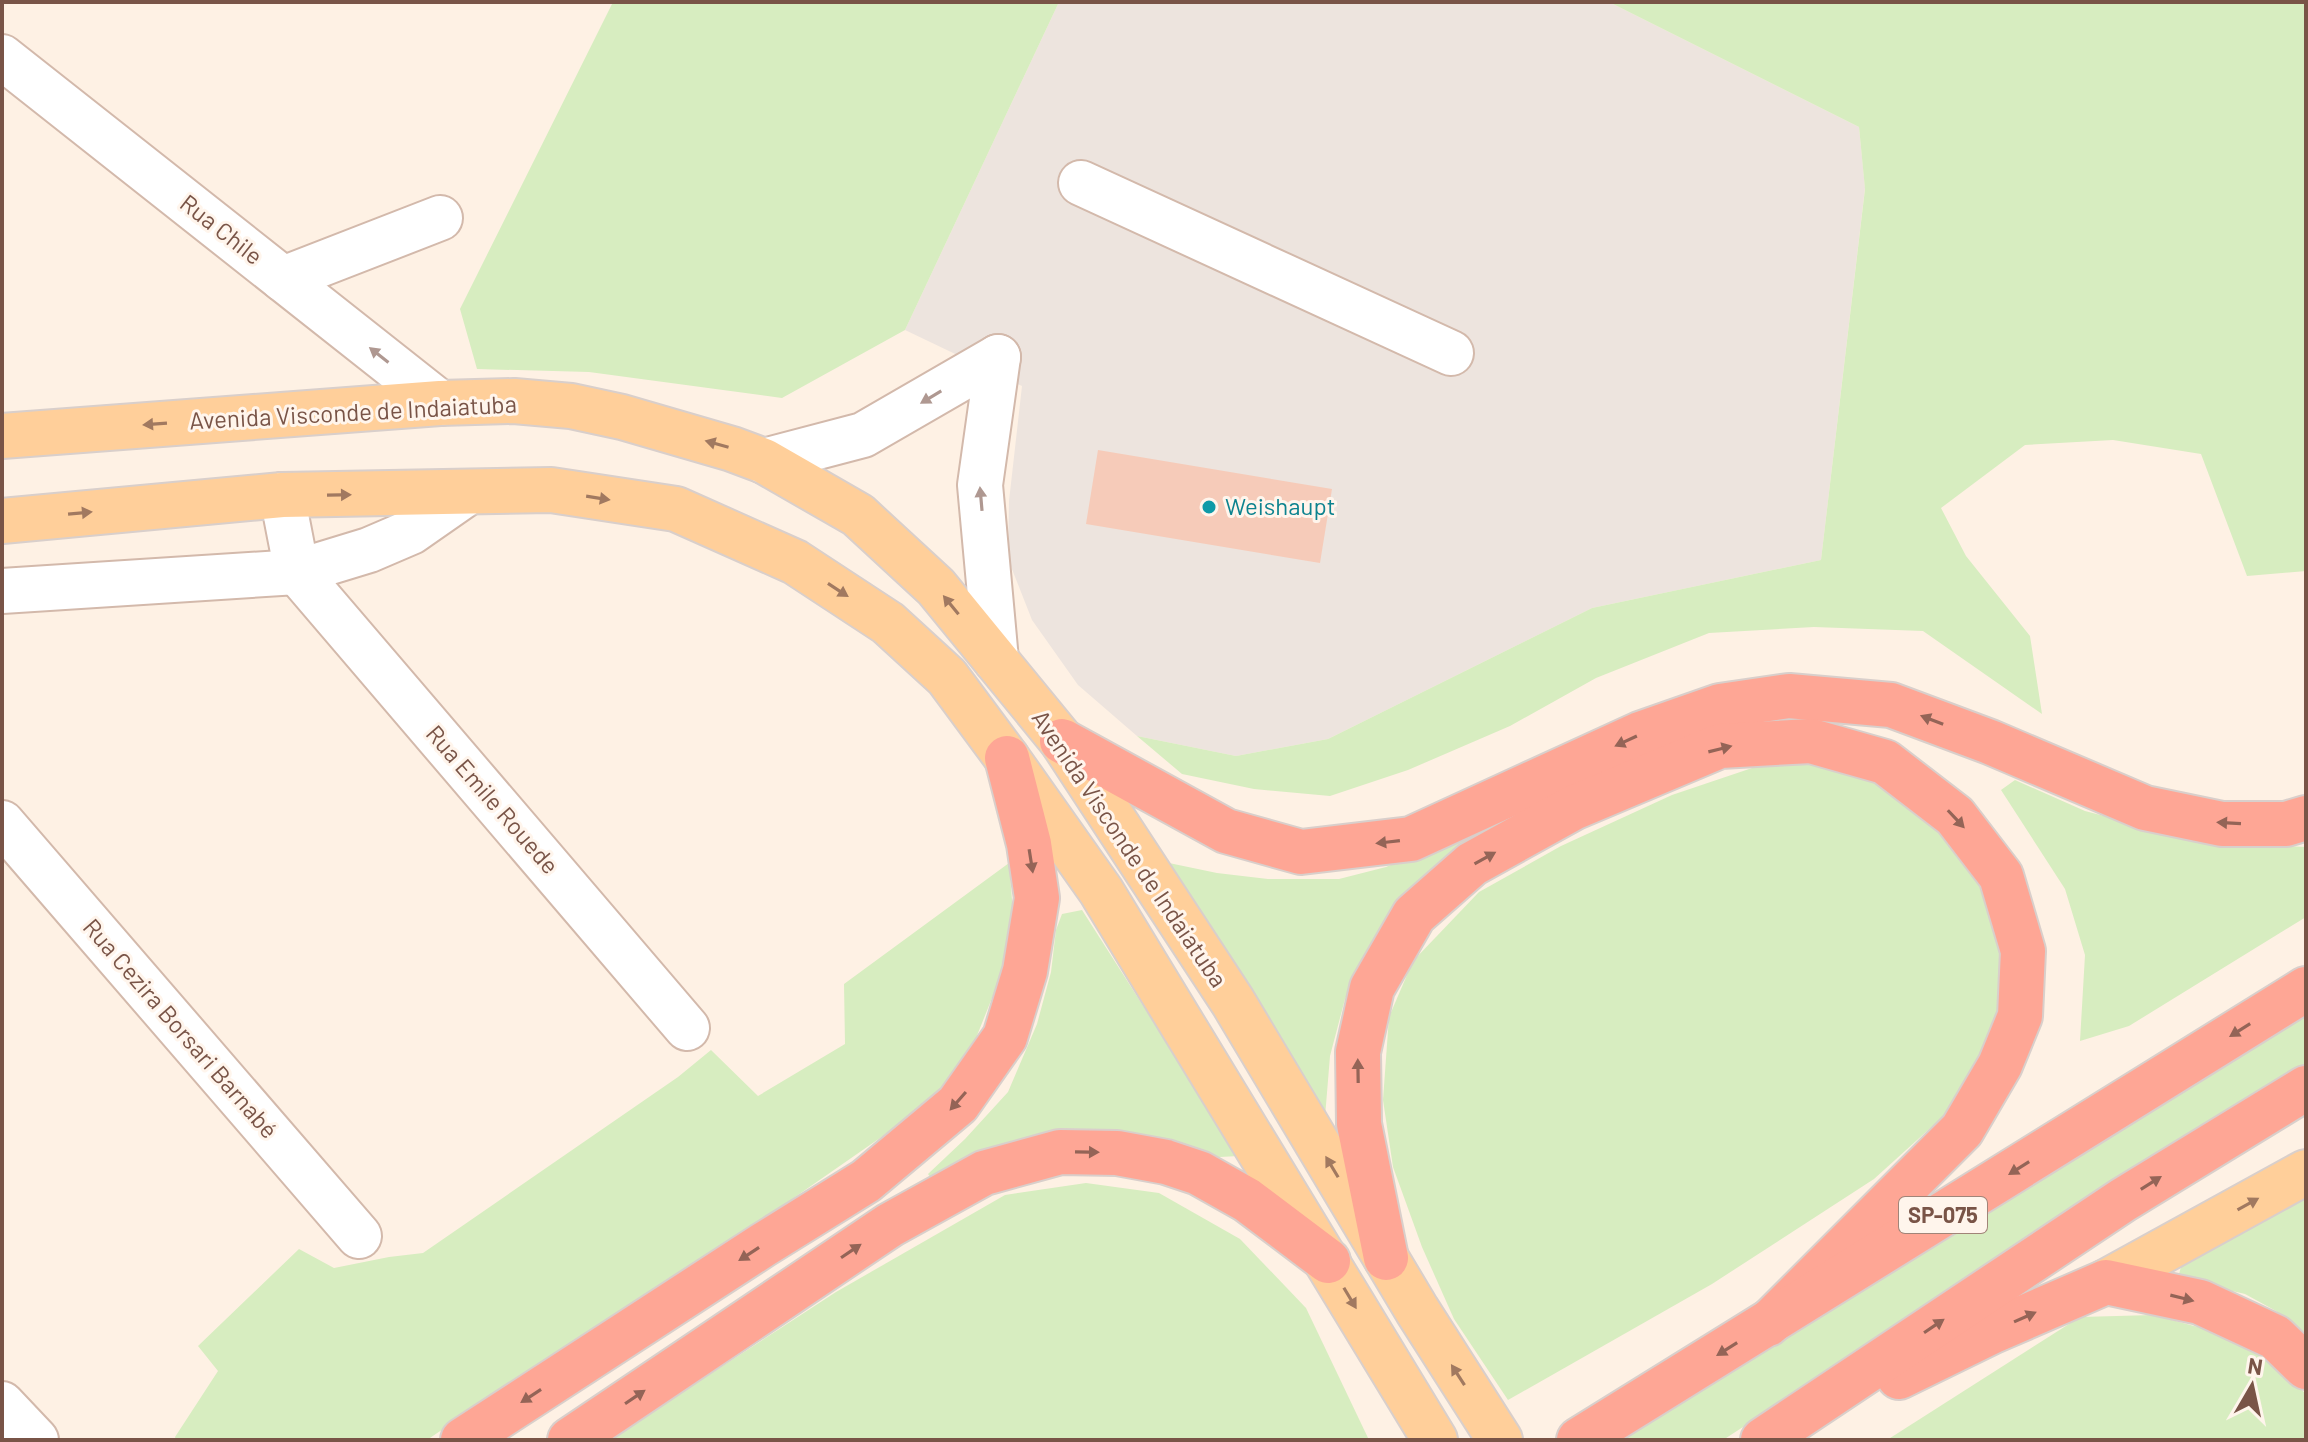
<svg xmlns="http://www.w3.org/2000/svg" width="2308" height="1442" viewBox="0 0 2308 1442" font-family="Barlow,sans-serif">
  <rect width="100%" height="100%" fill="#fef1e4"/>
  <path fill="#ede4de" d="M 1059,2 L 1609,2 L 1859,127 L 1865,188 L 1821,560 L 1592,608 L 1328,739 L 1236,756 L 1137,736 L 1078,685 L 1032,620 L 1008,559 L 1009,501 L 1022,386 L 905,330 Z"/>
  <g fill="#d7edc0">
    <path d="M 613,2 L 1059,2 L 905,330 L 782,398 L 589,372 L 477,369 L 460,309 Z"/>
    <path d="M 1609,2 L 2306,2 L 2306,571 L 2247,576 L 2201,454 L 2113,440 L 2025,445 L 1941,508 L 1966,556 L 2030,636 L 2042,714 L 1923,631 L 1814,627 L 1709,633 L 1596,678 L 1510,726 L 1408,770 L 1330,796 L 1254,789 L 1182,774 L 1137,736 L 1236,756 L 1328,739 L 1592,608 L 1821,560 L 1865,189 L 1859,127 Z"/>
    <path d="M 1842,758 L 1906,789 L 1990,888 L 2007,957 L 2000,1021 L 1958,1103 L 1874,1179 L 1712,1284 L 1508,1400 L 1454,1319 L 1422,1247 L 1393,1167 L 1383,1100 L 1389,1017 L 1413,961 L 1479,892 L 1561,846 L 1672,795 L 1758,766 Z"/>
    <path d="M 2015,780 L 2085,811 L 2189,838 L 2245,844 L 2306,847 L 2306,917 L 2129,1026 L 2080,1041 L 2085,955 L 2065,889 L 2001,790 Z"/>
    <path d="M 1502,823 L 1449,855 L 1403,902 L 1369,946 L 1345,999 L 1330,1056 L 1325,1117 L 1169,863 L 1217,873 L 1268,879 L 1339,879 L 1386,867 L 1437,845 Z"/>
    <path d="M 1009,863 L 1014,924 L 1002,973 L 974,1043 L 943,1090 L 880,1138 L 762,1220 L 535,1366 L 427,1440 L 176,1440 L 175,1437 L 218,1371 L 198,1346 L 299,1249 L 334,1268 L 389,1257 L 423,1253 L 678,1077 L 711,1050 L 758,1096 L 845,1044 L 844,984 Z"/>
    <path d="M 1082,910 L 1239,1156 L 1200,1158 L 935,1184 L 928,1174 L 965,1139 L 1008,1092 L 1037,1024 L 1051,972 L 1056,930 L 1062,914 Z"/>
    <path d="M 2306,1014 L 2306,1070 L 1995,1264 L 1723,1440 L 1620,1440 Z"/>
    <path d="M 1086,1183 L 1159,1193 L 1240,1239 L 1306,1308 L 1369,1440 L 609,1440 L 836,1292 L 1005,1195 Z"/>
    <path d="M 2306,1194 L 2306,1333 L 2276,1311 L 2245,1294 L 2178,1278 L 2183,1259 Z"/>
    <path d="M 2153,1315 L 2224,1334 L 2261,1352 L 2306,1394 L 2306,1440 L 1887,1440 L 2080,1317 Z"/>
  </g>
  <path fill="#f6cbb9" d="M 1098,450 L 1332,489 L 1320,563 L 1086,524 Z"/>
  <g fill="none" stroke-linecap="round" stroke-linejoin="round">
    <g stroke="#d3b9ab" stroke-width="48">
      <g id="minor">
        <path d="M 2,57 L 440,403"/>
        <path d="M 1081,183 L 1451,353"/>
        <path d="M 283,279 L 440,218"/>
        <path d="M 764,461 L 863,435 L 998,357"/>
        <path d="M 282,495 L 297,572 L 687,1028"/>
        <path d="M 2,591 L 297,572 L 369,550 L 411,532 L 467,493"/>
        <path d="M 996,660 L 980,485 L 998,357"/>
        <path d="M 2,823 L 359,1236"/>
        <path d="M 2,1404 L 36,1440"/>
      </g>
    </g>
    <g stroke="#d9cfcb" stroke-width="48">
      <g id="major">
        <path d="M 2,436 L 440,403 L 514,401 L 571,406 L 622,417 L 732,449 L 764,461 L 858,515 L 936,587 L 1062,741 L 1233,1002 L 1417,1310 L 1500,1440"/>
        <path d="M 2,521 L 282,495 L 551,490 L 676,509 L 795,562 L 888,623 L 947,677 L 1007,758 L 1101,891 L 1435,1440"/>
        <path d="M 2106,1282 L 2306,1172"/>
      </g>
    </g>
    <g stroke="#d9cfcb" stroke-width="48">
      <g id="highway">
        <path d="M 1062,741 L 1226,831 L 1301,852 L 1411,839 L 1640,734 L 1720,706 L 1789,696 L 1891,705 L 1990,742 L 2145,808 L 2222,824 L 2286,824 L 2306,818"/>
        <path d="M 1386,1258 L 1359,1124 L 1358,1052 L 1372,988 L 1414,915 L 1472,864 L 1573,808 L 1720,746 L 1811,741 L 1885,762 L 1955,816 L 2001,876 L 2023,951 L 2020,1016 L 2000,1065 L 1962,1130 L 1768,1324"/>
        <path d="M 1899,1377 L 1993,1331 L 2106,1282 L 2200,1302 L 2275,1337 L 2306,1367"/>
        <path d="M 463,1440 L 763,1245 L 866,1181 L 958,1104 L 1005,1037 L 1025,971 L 1037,898 L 1029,844 L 1007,758"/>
        <path d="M 570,1440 L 890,1225 L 984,1173 L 1060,1152 L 1117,1153 L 1166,1162 L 1199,1173 L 1247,1200 L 1328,1261"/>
        <path d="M 1579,1440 L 2306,989"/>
        <path d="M 1763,1440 L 2123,1200 L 2306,1088"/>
      </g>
    </g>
    <use href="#minor" stroke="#fff" stroke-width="44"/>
    <use href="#major" stroke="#ffcf9a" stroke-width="44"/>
    <use href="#highway" stroke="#fea695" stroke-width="44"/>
  </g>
  <defs><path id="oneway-solid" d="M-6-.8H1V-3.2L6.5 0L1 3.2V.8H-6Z" transform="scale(2)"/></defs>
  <g fill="#af9891">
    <use href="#oneway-solid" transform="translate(379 355) rotate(-142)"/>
    <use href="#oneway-solid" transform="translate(931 397) rotate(149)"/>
    <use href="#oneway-solid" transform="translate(981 499) rotate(-95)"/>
  </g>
  <g fill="#a17960">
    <use href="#oneway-solid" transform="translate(155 424) rotate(176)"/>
    <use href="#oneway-solid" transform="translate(717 444) rotate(-164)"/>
    <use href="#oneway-solid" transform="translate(339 495) rotate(-1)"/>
    <use href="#oneway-solid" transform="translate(598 498) rotate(9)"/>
    <use href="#oneway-solid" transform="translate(80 513) rotate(-5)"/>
    <use href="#oneway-solid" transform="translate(838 590) rotate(33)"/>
    <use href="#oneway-solid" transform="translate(951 605) rotate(-129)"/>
    <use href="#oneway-solid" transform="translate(1332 1167) rotate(-121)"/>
    <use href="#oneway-solid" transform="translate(2248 1204) rotate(-29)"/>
    <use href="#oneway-solid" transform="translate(1350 1298) rotate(59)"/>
    <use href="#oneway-solid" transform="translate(1458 1375) rotate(-123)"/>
  </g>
  <g fill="#946457">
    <use href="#oneway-solid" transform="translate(1932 720) rotate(-159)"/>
    <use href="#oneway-solid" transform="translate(1626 741) rotate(155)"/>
    <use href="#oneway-solid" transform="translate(1720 749) rotate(-14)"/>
    <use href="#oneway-solid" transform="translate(1956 819) rotate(47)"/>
    <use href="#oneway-solid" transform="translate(2229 823) rotate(-177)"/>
    <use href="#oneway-solid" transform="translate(1388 842) rotate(173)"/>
    <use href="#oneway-solid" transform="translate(1485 858) rotate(-29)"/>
    <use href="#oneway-solid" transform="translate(1031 861) rotate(81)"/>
    <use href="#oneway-solid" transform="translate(2240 1030) rotate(148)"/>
    <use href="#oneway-solid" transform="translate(1358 1071) rotate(-91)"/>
    <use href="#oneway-solid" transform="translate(958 1101) rotate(131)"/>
    <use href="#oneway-solid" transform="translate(1087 1152) rotate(1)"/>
    <use href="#oneway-solid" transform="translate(2019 1168) rotate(148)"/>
    <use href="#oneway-solid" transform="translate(2151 1183) rotate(-32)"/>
    <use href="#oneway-solid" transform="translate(851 1251) rotate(-34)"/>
    <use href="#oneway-solid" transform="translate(749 1254) rotate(147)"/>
    <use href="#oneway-solid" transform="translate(2182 1298) rotate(14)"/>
    <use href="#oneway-solid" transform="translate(2025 1317) rotate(-24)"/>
    <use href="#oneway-solid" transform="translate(1934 1326) rotate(-34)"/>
    <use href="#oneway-solid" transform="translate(1727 1349) rotate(148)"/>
    <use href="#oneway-solid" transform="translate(531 1396) rotate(147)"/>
    <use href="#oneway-solid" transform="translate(635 1397) rotate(-34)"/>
  </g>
  <circle fill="#0f9aa8" stroke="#fff5ec" stroke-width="3" cx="1209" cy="507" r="8"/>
  <g text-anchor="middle" stroke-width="6" stroke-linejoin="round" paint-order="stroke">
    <rect fill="#fff5ec" stroke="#a18478" stroke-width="2" x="1899" y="1197" width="88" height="36" rx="6"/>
    <g font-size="22" font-weight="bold" fill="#795447">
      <text x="1943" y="1223">SP-075</text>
    </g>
    <g font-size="24" fill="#795447" stroke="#fff5ec">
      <text transform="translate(221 230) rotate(38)" y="8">Rua Chile</text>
      <text transform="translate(353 413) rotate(-3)" y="8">Avenida Visconde de Indaiatuba</text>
      <text transform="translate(492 800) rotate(49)" y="8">Rua Emile Rouede</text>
      <text transform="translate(1129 849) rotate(56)" y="8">Avenida Visconde de Indaiatuba</text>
      <text transform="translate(180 1029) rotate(49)" y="8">Rua Cezira Borsari Barnabé</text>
    </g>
    <g font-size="24" fill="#0d838f" stroke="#fff5ec" text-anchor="start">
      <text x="1225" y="515">Weishaupt</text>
    </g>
  </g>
  <rect width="2308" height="1442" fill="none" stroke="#795447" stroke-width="8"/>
  <g transform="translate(2252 1386) rotate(9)" stroke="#fff5ec" stroke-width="6" paint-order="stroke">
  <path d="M0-6L14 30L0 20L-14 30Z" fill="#795447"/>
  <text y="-12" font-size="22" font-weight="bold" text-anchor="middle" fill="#795447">N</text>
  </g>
</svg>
